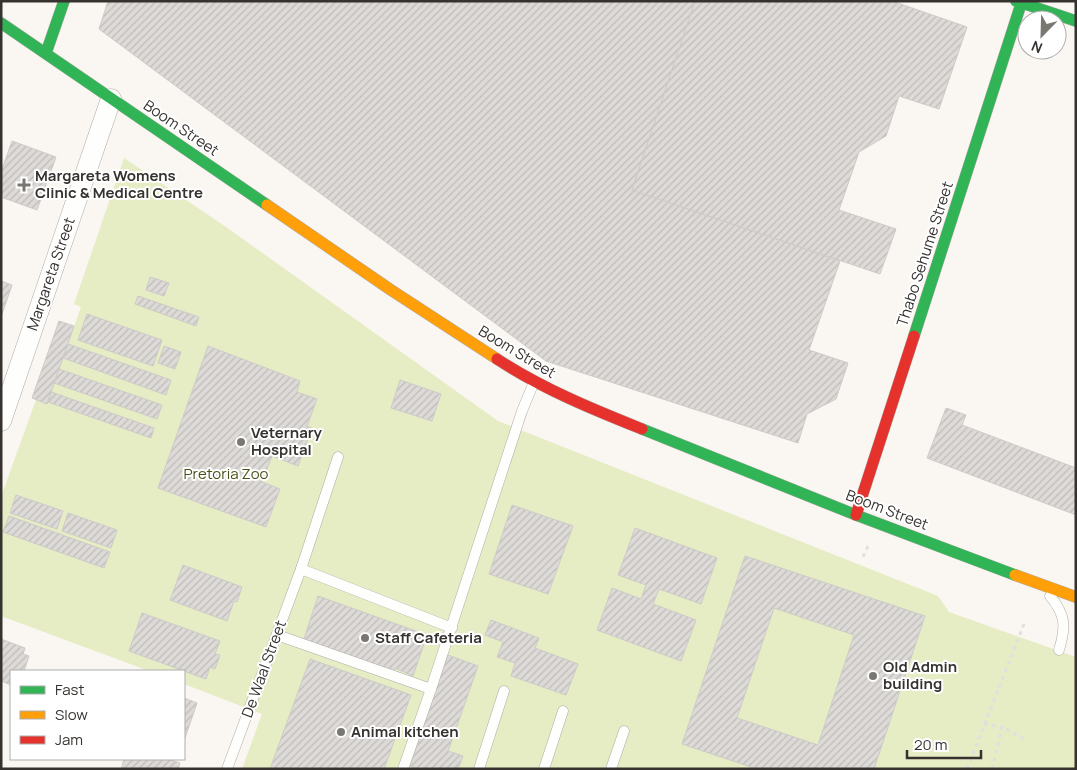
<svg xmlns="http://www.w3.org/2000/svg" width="1077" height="770" viewBox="0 0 1077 770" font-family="Manrope,sans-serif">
  <defs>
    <pattern id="building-hatch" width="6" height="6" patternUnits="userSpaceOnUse" patternTransform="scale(1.25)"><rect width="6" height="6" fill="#dddad7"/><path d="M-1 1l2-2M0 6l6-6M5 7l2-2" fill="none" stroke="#bebcb9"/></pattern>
  </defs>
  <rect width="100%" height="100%" fill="#faf6f2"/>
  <path fill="#e6ecc3" d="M 124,158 L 226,227 L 498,421 L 938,596 L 949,612 L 1076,657 L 1076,769 L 242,769 L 262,714 L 184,684 L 184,671 L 149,671 L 1,616 L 1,497 L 61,330 L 72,332 L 81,307 L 74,304 Z"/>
  <g fill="url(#building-hatch)" stroke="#cdcbc8" fill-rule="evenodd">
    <path d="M 108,1 L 695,1 L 632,190 L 840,261 L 809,350 L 848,363 L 836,399 L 807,414 L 798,443 L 546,361 L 99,29 Z"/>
    <path d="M 695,1 L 892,1 L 967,27 L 939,109 L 899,96 L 886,136 L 859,152 L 839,210 L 896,229 L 880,274 L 632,190 Z"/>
    <path d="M 12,141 L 56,157 L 37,210 L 1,197 L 1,172 Z"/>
    <path d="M 150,277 L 169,283 L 164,296 L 146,290 Z"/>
    <path d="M 1,281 L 12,285 L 1,317 Z"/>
    <path d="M 138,296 L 199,317 L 196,326 L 135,304 Z"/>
    <path d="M 87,314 L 162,340 L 153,366 L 78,340 Z"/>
    <path d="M 59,321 L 74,326 L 47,404 L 32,398 Z"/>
    <path d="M 68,344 L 171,380 L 166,395 L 63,358 Z"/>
    <path d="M 164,346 L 181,352 L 175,369 L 158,363 Z"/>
    <path d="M 208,346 L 300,381 L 297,392 L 317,399 L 307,426 L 312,428 L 298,466 L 272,456 L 262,482 L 280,489 L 266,527 L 158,488 Z"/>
    <path d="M 59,369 L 162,405 L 157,419 L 54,383 Z"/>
    <path d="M 400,380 L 441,394 L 432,421 L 391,408 Z"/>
    <path d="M 51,392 L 154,428 L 151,438 L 48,402 Z"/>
    <path d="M 946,408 L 966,415 L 962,425 L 1076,468 L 1076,515 L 927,458 Z"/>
    <path d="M 16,495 L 63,511 L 57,529 L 10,513 Z"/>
    <path d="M 512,505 L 573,526 L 548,594 L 489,574 Z"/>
    <path d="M 68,513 L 117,530 L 111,548 L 62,531 Z"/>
    <path d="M 9,516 L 110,552 L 104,568 L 3,532 Z"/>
    <path d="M 635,528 L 717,558 L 701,604 L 659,589 L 653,604 L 696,620 L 681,661 L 597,630 L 612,588 L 641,599 L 646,585 L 618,575 Z"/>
    <path d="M 745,556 L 925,616 L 874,769 L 757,769 L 682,744 ZM 774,608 L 854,635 L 818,745 L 737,718 Z"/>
    <path d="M 183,565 L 242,587 L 237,602 L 234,601 L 227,621 L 170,600 Z"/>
    <path d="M 318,596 L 427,635 L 413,676 L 395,668 L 393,676 L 303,642 Z"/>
    <path d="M 142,613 L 220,641 L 215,654 L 220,655 L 215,669 L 210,667 L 206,679 L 129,651 Z"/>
    <path d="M 491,620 L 539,638 L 535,648 L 578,664 L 566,695 L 511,676 L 515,663 L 497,657 L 503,642 L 485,635 Z"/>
    <path d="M 1,639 L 25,648 L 23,654 L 29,656 L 24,671 L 11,671 L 11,685 L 1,681 Z"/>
    <path d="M 448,655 L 478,666 L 448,751 L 463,756 L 458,769 L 418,769 L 410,766 Z"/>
    <path d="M 310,659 L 411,695 L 384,769 L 270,769 Z"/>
    <path d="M 184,698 L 197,703 L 184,741 Z"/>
    <path d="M 124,759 L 168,759 L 180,763 L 178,769 L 121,769 Z"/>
  </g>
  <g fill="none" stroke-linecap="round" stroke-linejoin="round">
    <g stroke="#afaca9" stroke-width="11">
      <g id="lane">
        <path d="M 338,457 L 301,569 L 452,628"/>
        <path d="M 1050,596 C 1066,615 1066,627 1059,650"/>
        <path d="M 277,635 L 431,689"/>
        <path d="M 227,769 L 301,569"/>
        <path d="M 403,769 L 431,689 L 522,411 L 534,382"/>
        <path d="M 479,769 L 504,691"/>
        <path d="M 544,769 L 563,711"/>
        <path d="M 611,769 L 624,731"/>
      </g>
    </g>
    <g stroke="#afaca9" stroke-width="21">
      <path id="street" d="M 1,421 L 111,99"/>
    </g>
    <g stroke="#afaca9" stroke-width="12">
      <g id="fast">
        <path d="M 1016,1 L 1076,21"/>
        <path d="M 1,23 L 267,205"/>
        <path d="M 46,53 L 64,1"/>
        <path d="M 914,336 L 1022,1"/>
        <path d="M 642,429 L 856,515 L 1015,575"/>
      </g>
    </g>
    <g stroke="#afaca9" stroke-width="12">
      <g id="slow">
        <path d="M 267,205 L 391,290 L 497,359"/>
        <path d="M 1015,575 L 1076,597"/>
      </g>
    </g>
    <g stroke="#afaca9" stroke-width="12">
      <g id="jam">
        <path d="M 497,359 C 543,389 592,409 642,429"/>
        <path d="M 856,515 L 914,336"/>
      </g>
    </g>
    <g stroke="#e0e0de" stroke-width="3" stroke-dasharray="4 4" stroke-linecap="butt">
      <path d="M 863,557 L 868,546"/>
      <path d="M 984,724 L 1002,727"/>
      <path d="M 967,769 L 1024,624"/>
      <path d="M 992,769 L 1002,727 L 1028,741"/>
    </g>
    <use href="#lane" stroke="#fefefd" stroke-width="10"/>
    <use href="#street" stroke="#fefefd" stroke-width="20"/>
    <use href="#fast" stroke="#30b455" stroke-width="11"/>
    <use href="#slow" stroke="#ff9f0a" stroke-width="11"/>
    <use href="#jam" stroke="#e5322d" stroke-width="11"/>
  </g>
  <g fill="#7a7773" stroke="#fff" stroke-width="2">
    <path d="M21.5 177.5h5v5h5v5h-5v5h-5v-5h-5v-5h5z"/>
    <circle cx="241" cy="442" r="5"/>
    <circle cx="365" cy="638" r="5"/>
    <circle cx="873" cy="676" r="5"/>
    <circle cx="341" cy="732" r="5"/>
  </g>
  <g text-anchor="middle" stroke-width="4" stroke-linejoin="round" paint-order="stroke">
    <g font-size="15" fill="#35322f" stroke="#fff">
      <text transform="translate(181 128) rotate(34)" y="5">Boom Street</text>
      <text transform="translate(925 254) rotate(-72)" y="5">Thabo Sehume Street</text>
      <text transform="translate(51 274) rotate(-71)" y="5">Margareta Street</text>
      <text transform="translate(517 352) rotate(31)" y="5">Boom Street</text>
      <text transform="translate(887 510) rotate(21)" y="5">Boom Street</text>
      <text transform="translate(264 669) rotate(-70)" y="5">De Waal Street</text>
    </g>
    <g font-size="15" font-weight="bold" fill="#35322f" stroke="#fff" text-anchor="start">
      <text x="35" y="181">Margareta Womens<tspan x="35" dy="17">Clinic &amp; Medical Centre</tspan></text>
      <text x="251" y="438">Veternary<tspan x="251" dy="17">Hospital</tspan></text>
      <text x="375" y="643">Staff Cafeteria</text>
      <text x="883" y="672">Old Admin<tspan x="883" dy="17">building</tspan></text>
      <text x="351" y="737">Animal kitchen</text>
    </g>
    <g font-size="15" fill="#4a5317" stroke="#fff">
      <text x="226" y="479">Pretoria Zoo</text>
    </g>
  </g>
  <rect width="1077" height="770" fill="none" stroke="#35322f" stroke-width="5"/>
  <rect x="10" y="670" width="175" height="90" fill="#ffffff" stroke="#aeadac"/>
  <rect x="20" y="686" width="25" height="8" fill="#30b455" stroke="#aeadac"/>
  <text x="55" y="695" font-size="15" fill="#35322f">Fast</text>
  <rect x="20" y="711" width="25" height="8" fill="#ff9f0a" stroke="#aeadac"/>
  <text x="55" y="720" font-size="15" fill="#35322f">Slow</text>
  <rect x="20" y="736" width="25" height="8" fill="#e5322d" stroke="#aeadac"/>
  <text x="55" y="745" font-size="15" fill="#35322f">Jam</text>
  <g transform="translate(1042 35) rotate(203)"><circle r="24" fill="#ffffff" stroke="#aeadac"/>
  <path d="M0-4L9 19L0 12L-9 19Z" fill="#7a7773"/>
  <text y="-8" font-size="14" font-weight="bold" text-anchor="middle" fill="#35322f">N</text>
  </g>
  <path d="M907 750v8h74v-8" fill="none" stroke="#35322f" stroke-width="2.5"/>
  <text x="914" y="750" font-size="15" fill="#35322f" stroke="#ffffff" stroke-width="4" paint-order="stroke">20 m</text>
</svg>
